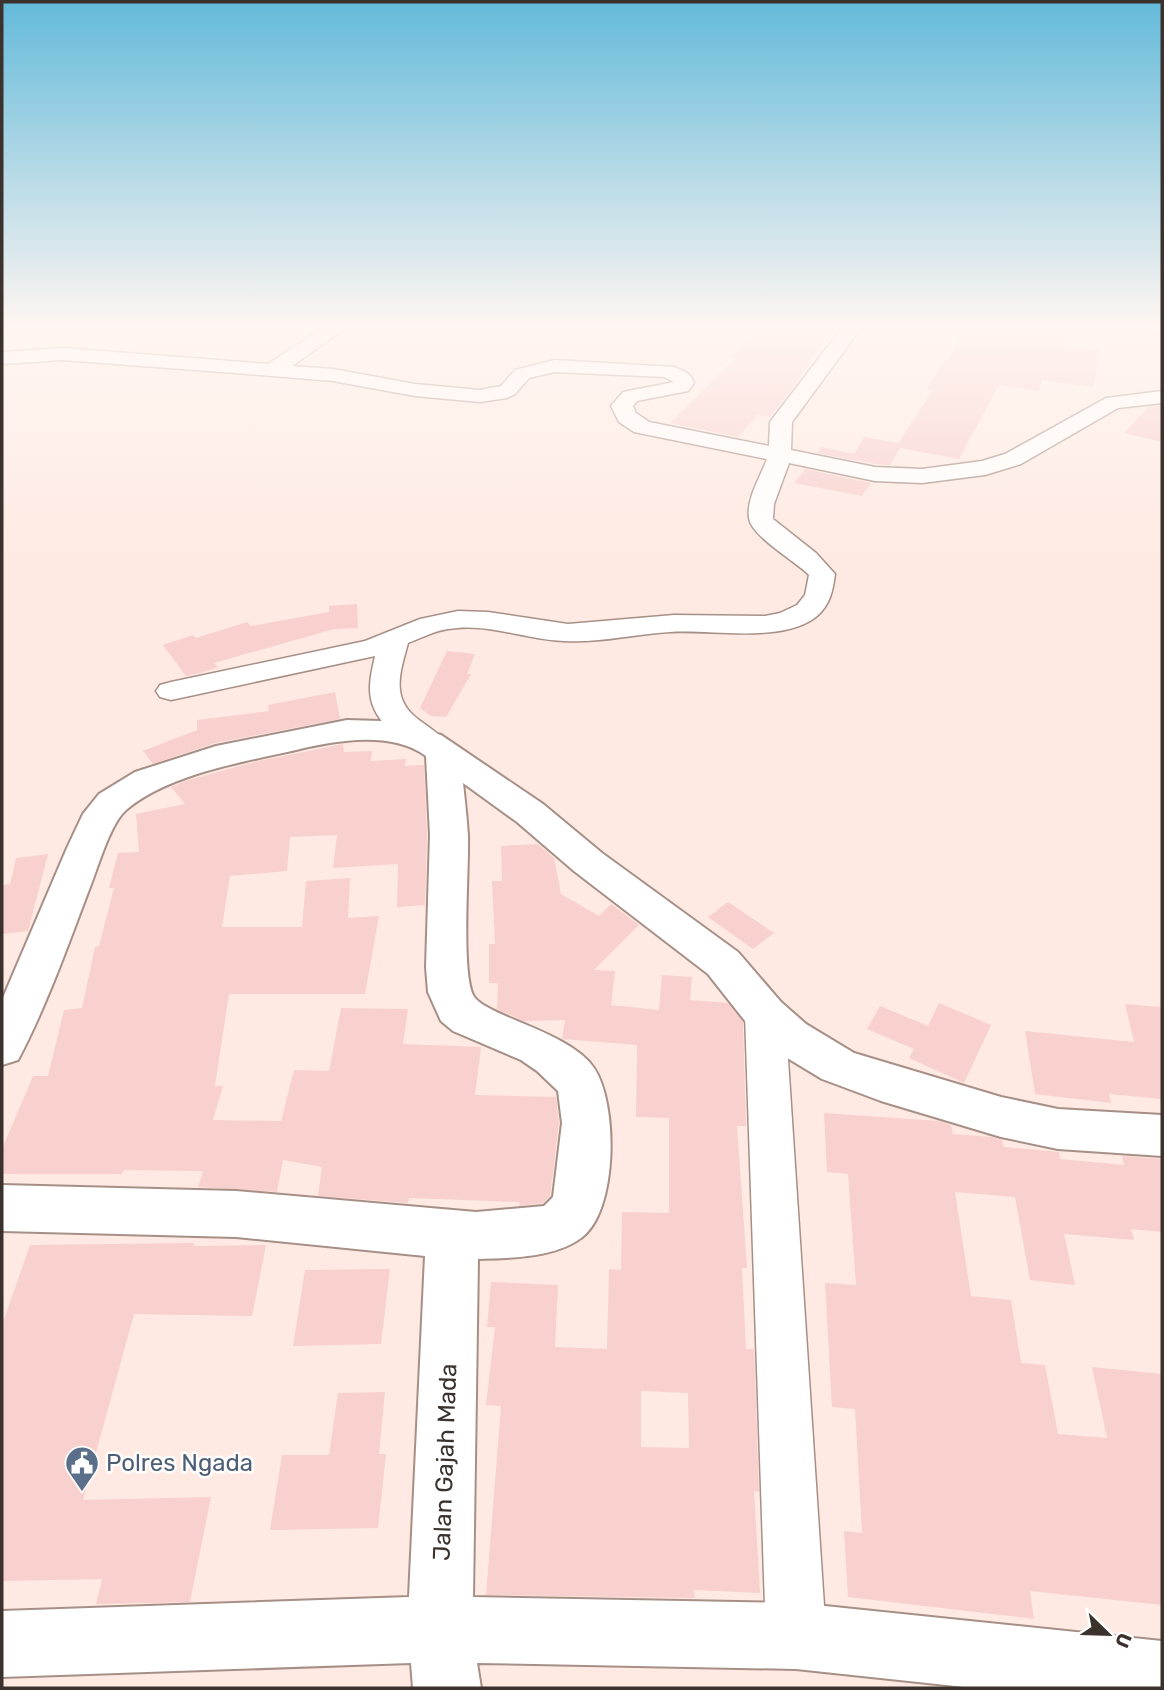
<svg xmlns="http://www.w3.org/2000/svg" width="1164" height="1690" viewBox="0 0 1164 1690" font-family="Rubik,sans-serif">
  <rect width="100%" height="100%" fill="#feeae2"/>
  <g fill="#f8d0cd" fill-rule="evenodd">
    <path d="M 759,328 L 831,328 L 821,339 L 827,340 L 808,362 L 810,363 L 801,374 L 803,374 L 770,417 L 758,415 L 738,437 L 670,423 L 736,358 L 731,357 Z"/>
    <path d="M 961,328 L 1068,328 L 1062,345 L 1101,350 L 1093,387 L 1042,380 L 1039,391 L 999,385 L 959,459 L 900,448 L 890,465 L 875,464 L 817,453 L 821,447 L 854,454 L 864,437 L 898,443 L 933,390 L 927,388 L 945,359 L 949,359 L 960,338 Z"/>
    <path d="M 1162,406 L 1162,442 L 1124,433 L 1148,407 Z"/>
    <path d="M 805,469 L 871,483 L 862,496 L 794,483 Z"/>
    <path d="M 357,604 L 358,628 L 334,629 L 214,663 L 218,667 L 200,673 L 186,676 L 163,645 L 193,635 L 196,638 L 247,622 L 251,626 L 329,612 L 329,606 Z"/>
    <path d="M 447,651 L 475,654 L 467,674 L 471,674 L 446,717 L 431,716 L 420,708 Z"/>
    <path d="M 335,692 L 340,719 L 215,743 L 153,764 L 143,751 L 197,730 L 197,720 L 269,711 L 268,705 Z"/>
    <path d="M 343,744 L 344,752 L 372,751 L 371,761 L 406,759 L 405,766 L 424,765 L 427,835 L 425,905 L 397,907 L 398,864 L 333,868 L 337,835 L 290,837 L 287,871 L 230,876 L 222,927 L 302,927 L 306,881 L 350,878 L 348,918 L 379,916 L 365,994 L 229,994 L 215,1086 L 223,1086 L 213,1120 L 281,1121 L 294,1070 L 329,1071 L 341,1008 L 408,1009 L 403,1044 L 481,1047 L 475,1095 L 556,1097 L 559,1123 L 550,1196 L 543,1203 L 519,1206 L 520,1202 L 409,1198 L 408,1203 L 318,1196 L 322,1167 L 283,1160 L 277,1192 L 198,1187 L 203,1171 L 124,1170 L 122,1174 L 2,1174 L 2,1149 L 33,1076 L 48,1076 L 64,1010 L 82,1008 L 95,947 L 99,946 L 114,888 L 109,888 L 118,853 L 139,852 L 136,814 L 185,804 L 171,787 L 185,781 L 254,762 Z"/>
    <path d="M 538,844 L 554,858 L 561,894 L 599,916 L 611,904 L 639,925 L 594,970 L 615,971 L 611,1005 L 659,1010 L 662,975 L 692,977 L 690,1000 L 728,1003 L 743,1022 L 746,1126 L 737,1126 L 747,1268 L 742,1268 L 746,1349 L 754,1349 L 759,1492 L 754,1491 L 760,1593 L 694,1590 L 695,1598 L 486,1595 L 501,1406 L 486,1405 L 495,1327 L 487,1327 L 491,1282 L 558,1285 L 555,1347 L 607,1349 L 609,1269 L 621,1270 L 622,1212 L 669,1213 L 669,1118 L 636,1117 L 637,1045 L 562,1039 L 565,1020 L 523,1021 L 497,1009 L 498,983 L 489,983 L 489,944 L 495,944 L 492,881 L 502,881 L 501,846 ZM 641,1391 L 688,1393 L 689,1448 L 641,1447 Z"/>
    <path d="M 48,854 L 28,931 L 2,934 L 2,885 L 10,884 L 16,858 Z"/>
    <path d="M 728,902 L 774,933 L 753,949 L 708,917 Z"/>
    <path d="M 939,1003 L 991,1025 L 964,1083 L 909,1058 L 914,1049 L 867,1029 L 880,1006 L 928,1026 Z"/>
    <path d="M 1125,1004 L 1162,1007 L 1162,1099 L 1109,1094 L 1111,1103 L 1035,1094 L 1025,1031 L 1134,1042 Z"/>
    <path d="M 824,1113 L 939,1121 L 951,1125 L 953,1134 L 992,1137 L 1002,1140 L 1004,1147 L 1059,1152 L 1060,1159 L 1124,1165 L 1122,1156 L 1162,1159 L 1162,1232 L 1131,1229 L 1134,1240 L 1064,1234 L 1075,1285 L 1030,1280 L 1015,1197 L 955,1192 L 971,1296 L 1011,1300 L 1021,1363 L 1045,1365 L 1058,1434 L 1107,1438 L 1092,1367 L 1162,1374 L 1162,1605 L 1030,1591 L 1034,1619 L 848,1597 L 844,1531 L 862,1533 L 855,1409 L 832,1407 L 825,1283 L 856,1285 L 848,1174 L 827,1172 Z"/>
    <path d="M 194,1243 L 194,1246 L 266,1245 L 252,1316 L 134,1314 L 83,1500 L 211,1497 L 190,1602 L 96,1604 L 102,1579 L 2,1581 L 2,1325 L 30,1245 Z"/>
    <path d="M 390,1269 L 381,1344 L 293,1346 L 305,1270 Z"/>
    <path d="M 385,1392 L 379,1454 L 386,1454 L 378,1528 L 270,1530 L 282,1455 L 329,1455 L 338,1393 Z"/>
  </g>
  <g fill="none" stroke-linecap="round" stroke-linejoin="round">
    <g stroke="#a68f86" stroke-width="3">
      <g id="minor">
        <path d="M 323,328 L 345,328 L 292,366 L 333,369 L 415,384 L 480,390 L 501,386 L 515,370 L 555,360 L 674,367 C 684,371 690,372 694,383 L 688,391 L 637,401 L 633,406 L 636,413 L 649,422 L 769,446 L 770,422 L 842,328 L 861,328 L 792,422 L 791,450 L 875,467 L 922,469 L 982,461 L 1005,454 L 1106,398 L 1162,391 L 1162,403 L 1118,408 L 1021,464 L 985,475 L 922,483 L 875,481 L 789,463 L 774,504 L 773,519 L 816,553 L 835,574 C 833,590 830,605 817,616 C 783,644 711,629 670,632 C 635,634 600,643 564,641 C 526,640 487,622 448,629 C 434,631 421,638 408,643 C 400,673 390,699 419,720 C 428,727 438,732 445,742 L 440,749 C 414,755 376,726 371,699 C 368,685 372,670 375,656 L 171,700 L 160,697 L 156,691 L 160,685 L 171,682 L 365,641 L 420,619 L 458,611 L 488,612 L 568,624 L 674,615 L 765,616 L 780,613 L 797,605 L 805,595 L 809,575 C 795,561 751,536 749,518 C 746,499 761,476 767,459 L 634,432 L 619,422 L 611,406 L 623,392 L 674,382 L 664,377 L 555,372 L 529,378 L 515,394 L 507,398 L 480,402 L 415,396 L 333,381 L 235,373 L 63,360 L 2,364 L 2,352 L 63,348 L 268,364 Z"/>
        <path d="M 1150,328 L 1162,328 L 1162,335 L 1152,332 Z"/>
        <path d="M 765,998 L 779,1003 L 785,1014 L 826,1636 L 817,1657 L 796,1666 L 775,1657 L 766,1636 L 745,1014 L 751,1003 Z"/>
      </g>
    </g>
    <g stroke="#a68f86" stroke-width="4">
      <path id="tertiary" d="M 347,720 L 381,721 L 441,735 L 543,804 L 602,853 L 738,952 L 781,1002 L 806,1024 L 854,1053 L 1001,1097 L 1058,1109 L 1162,1115 L 1162,1156 L 1058,1149 L 1001,1137 L 881,1101 L 822,1079 L 774,1050 L 749,1026 L 708,974 L 574,871 L 517,822 L 463,783 C 465,801 467,819 468,836 C 469,871 461,969 473,995 C 483,1016 569,1031 594,1068 C 618,1103 618,1212 581,1238 C 554,1258 510,1258 478,1259 L 473,1597 L 796,1603 L 1162,1641 L 1162,1688 L 974,1688 L 796,1669 L 477,1663 L 481,1688 L 413,1688 L 411,1663 L 2,1677 L 2,1611 L 409,1597 L 425,1256 L 236,1237 L 2,1231 L 2,1185 L 236,1191 L 476,1212 L 544,1206 L 553,1197 L 562,1123 L 558,1091 L 537,1071 L 521,1060 L 453,1031 L 441,1021 L 428,992 L 426,967 L 430,835 L 426,756 C 390,730 335,741 296,750 C 243,762 168,774 126,810 C 110,824 98,867 90,887 C 68,945 47,1005 18,1060 L 2,1065 L 2,1000 L 67,848 L 83,814 L 99,794 L 135,772 L 216,746 Z"/>
    </g>
    <use href="#minor" fill="#fff" fill-rule="evenodd"/>
    <use href="#tertiary" fill="#fff" fill-rule="evenodd"/>
  </g>
  <linearGradient id="sky" x2="0" y2="1"><stop stop-color="#63bada"/><stop offset="0.58" stop-color="#fff6f2"/><stop offset="1" stop-color="#fff6f2" stop-opacity="0"/></linearGradient>
  <rect width="1164" height="564" fill="url(#sky)"/>
  <defs>
    <g id="civic-pin" transform="scale(1.75)"><path d="M0 17L-7.5 6A9.5 9.5 0 1 1 7.5 6Z" fill="#5c6f8a" stroke="#fff"/><path d="M-.6-6.5H3V-4.5H.6V-3L4-1V1h2V6H-6V1h2V-1L-.6-3ZM-1.2 2.5V6h2.4V2.5Z" fill="#fff"/></g>
  </defs>
  <g fill-rule="evenodd">
    <use href="#civic-pin" x="82" y="1463"/>
  </g>
  <g text-anchor="middle" stroke-width="5" stroke-linejoin="round" paint-order="stroke">
    <g font-size="24" fill="#3b322e" stroke="#fff">
      <text transform="translate(445 1462) rotate(-88)" y="8">Jalan Gajah Mada</text>
    </g>
    <g font-size="24" fill="#4e5e75" stroke="#fff" text-anchor="start">
      <text x="106" y="1471">Polres Ngada</text>
    </g>
  </g>
  <rect width="1164" height="1690" fill="none" stroke="#3b322e" stroke-width="7"/>
  <g transform="translate(1108 1634) rotate(113)" stroke="#ffffff" stroke-width="5" paint-order="stroke">
  <path d="M0-5L12 26L0 18L-12 26Z" fill="#3b322e"/>
  <text y="-10" font-size="19" font-weight="bold" text-anchor="middle" fill="#3b322e">U</text>
  </g>
</svg>
